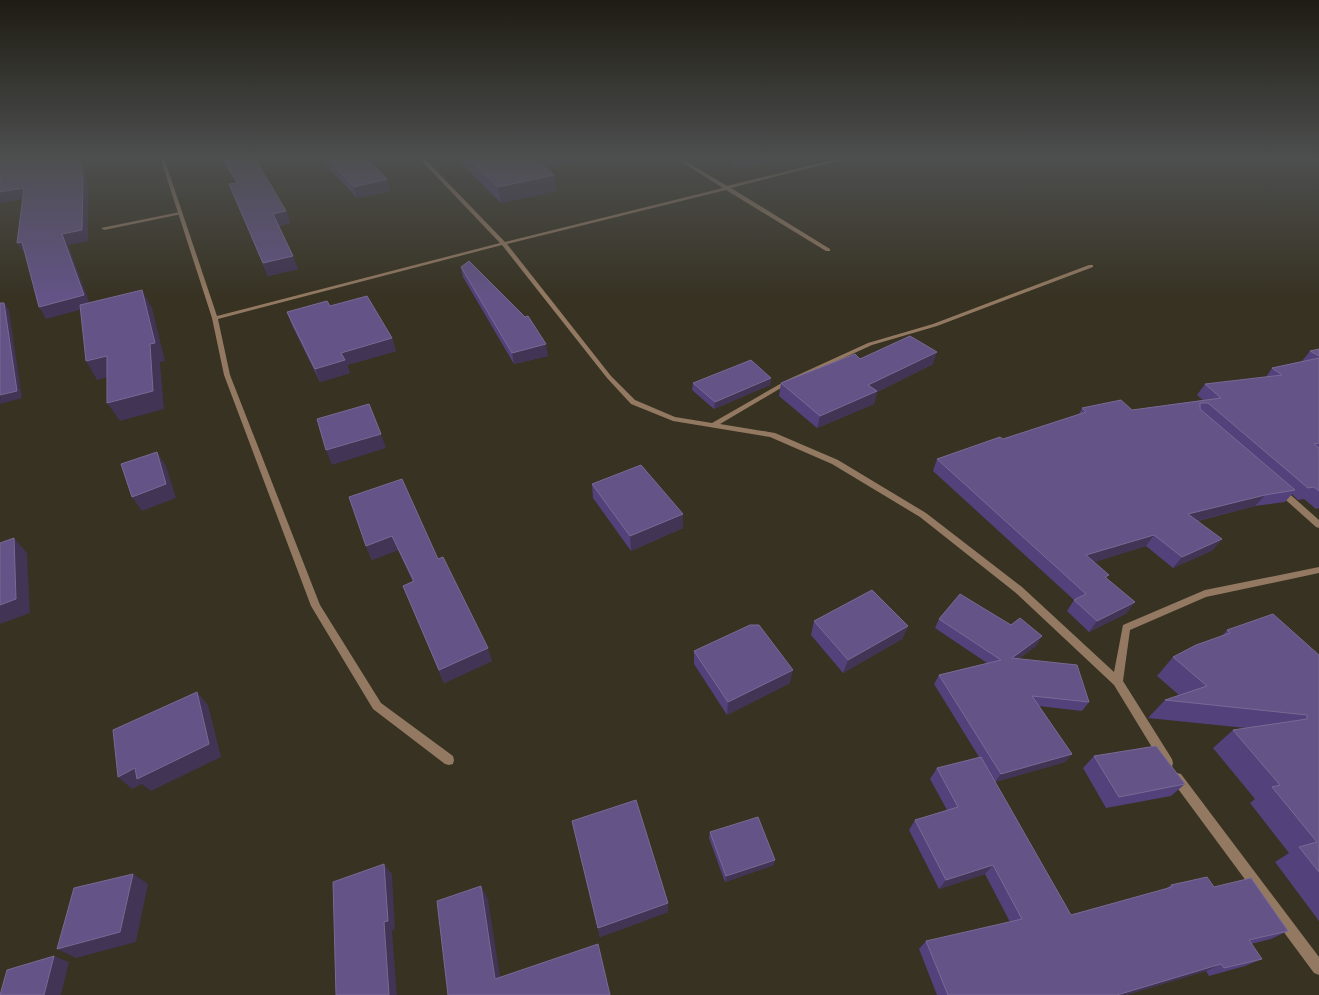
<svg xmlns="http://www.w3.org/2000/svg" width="1319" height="995" viewBox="0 0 1319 995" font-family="Quicksand,sans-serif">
  <rect width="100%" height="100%" fill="#373222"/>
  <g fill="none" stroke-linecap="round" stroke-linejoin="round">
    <path fill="#937961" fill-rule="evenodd" d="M 180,212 L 182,212 L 182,214 L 104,230 L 101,228 Z"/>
    <g fill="#937961" fill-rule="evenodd">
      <path d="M 160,157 L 164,157 L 165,158 L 180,157 L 165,161 L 217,316 L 500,243 L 418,157 L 423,157 L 505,242 L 723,188 L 674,157 L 679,157 L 727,186 L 845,157 L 853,157 L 731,188 L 830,249 L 830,251 L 826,251 L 726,190 L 507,244 L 611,376 L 635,400 L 675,417 L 712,423 L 787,380 L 868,343 L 933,324 L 1089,265 L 1093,265 L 1093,267 L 937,326 L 872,345 L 791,382 L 720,424 L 775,433 L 838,460 L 926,513 L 1022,587 L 1114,672 L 1123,625 L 1205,590 L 1319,567 L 1319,573 L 1206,597 L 1130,630 L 1123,681 L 1172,759 L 1173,763 L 1172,767 L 1168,768 L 1164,767 L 1114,685 L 1016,593 L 920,517 L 832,464 L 770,437 L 673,421 L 631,404 L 607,378 L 502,245 L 218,319 L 230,375 L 320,605 L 381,703 L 453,756 L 454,760 L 453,764 L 449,765 L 445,764 L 373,709 L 311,606 L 224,375 L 212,318 Z"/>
      <path d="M 1281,488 L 1284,489 L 1319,520 L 1319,528 L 1316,527 L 1278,493 L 1277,491 L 1278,489 Z"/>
      <path d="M 1177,773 L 1181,774 L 1319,957 L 1319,975 L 1314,973 L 1173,782 L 1171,778 L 1173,774 Z"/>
    </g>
  </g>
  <g fill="#53417c">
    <path d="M 220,157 L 254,157 L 286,211 L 290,223 L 279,226 L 298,269 L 268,276 L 234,196 L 236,183 Z"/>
    <path d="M 319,157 L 377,157 L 377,159 L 368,161 L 390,191 L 357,198 Z"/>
    <path d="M 455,157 L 586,157 L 586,159 L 546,168 L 556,191 L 501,203 Z"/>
    <path d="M 723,157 L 789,157 L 741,168 Z"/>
    <path d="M 461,267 L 525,317 L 548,356 L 514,364 L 463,277 Z"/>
    <path d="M 330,306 L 392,338 L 396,351 L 347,365 L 350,373 L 320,382 L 292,325 L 287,312 Z"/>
    <path d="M 1319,349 L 1319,508 L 1316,509 L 1304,499 L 1298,500 L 1292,494 L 1285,502 L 1255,506 L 1198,521 L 1213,550 L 1173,568 L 1146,546 L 1094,562 L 1107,578 L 1127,613 L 1089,632 L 1067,611 L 1074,600 L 933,471 L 937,459 L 1003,439 L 1079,414 L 1082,408 L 1132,410 L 1203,400 L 1197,395 L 1205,384 L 1266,377 L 1272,368 L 1302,361 L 1310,351 Z"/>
    <path d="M 860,359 L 933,364 L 877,392 L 874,404 L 817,428 L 779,396 L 781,383 Z"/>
    <path d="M 771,378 L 770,385 L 714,409 L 692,390 L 693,383 Z"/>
    <path d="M 592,484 L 683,514 L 683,528 L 631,551 L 593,498 Z"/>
    <path d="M 349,497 L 438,559 L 492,661 L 444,683 L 403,586 L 413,582 L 398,550 L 372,560 L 366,546 Z"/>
    <path d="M 939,619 L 1011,625 L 1042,636 L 1036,646 L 1018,659 L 1089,702 L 1082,711 L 1039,706 L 1072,754 L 1065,762 L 995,782 L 1071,915 L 1165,889 L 1171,885 L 1214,887 L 1288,931 L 1271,939 L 1251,944 L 1262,959 L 1245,966 L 1209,976 L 1206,971 L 1126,995 L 937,995 L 919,949 L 926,941 L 1010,922 L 985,874 L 939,889 L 909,830 L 915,820 L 947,810 L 930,779 L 937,768 L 979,757 L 934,684 L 939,675 L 987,663 L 935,628 Z"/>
    <path d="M 814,621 L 908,626 L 902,639 L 843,673 L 811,635 Z"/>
    <path d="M 1227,630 L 1319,655 L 1319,921 L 1275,862 L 1289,853 L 1250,803 L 1255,799 L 1213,748 L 1233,730 L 1246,728 L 1148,718 L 1165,700 L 1179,695 L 1157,676 L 1173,657 L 1222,636 Z"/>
    <path d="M 694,651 L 790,683 L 727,715 L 694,664 Z"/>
    <path d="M 1094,756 L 1185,784 L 1171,796 L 1106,808 L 1083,768 Z"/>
    <path d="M 572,821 L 668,903 L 668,912 L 600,937 Z"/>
    <path d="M 710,832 L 774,865 L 725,882 L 709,838 Z"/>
  </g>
  <g fill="#413454">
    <path d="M 79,157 L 83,157 L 88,189 L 88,241 L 68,245 L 91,307 L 46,319 L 39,307 Z"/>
    <path d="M 361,157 L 377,157 L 377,159 L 362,162 Z"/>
    <path d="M 532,157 L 586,157 L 586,159 L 533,171 Z"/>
    <path d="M 743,157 L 789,157 L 741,168 L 742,158 Z"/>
    <path d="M 554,175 L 556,191 L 501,203 L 498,187 Z"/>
    <path d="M 387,179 L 390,191 L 357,198 L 354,187 Z"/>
    <path d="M 24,188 L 30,198 L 0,203 L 0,192 Z"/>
    <path d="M 286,211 L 290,223 L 277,226 L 273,214 Z"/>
    <path d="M 22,242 L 29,252 L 24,253 L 17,243 Z"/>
    <path d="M 293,256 L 298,269 L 268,276 L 263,263 Z"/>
    <path d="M 142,290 L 152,308 L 165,361 L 160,362 L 164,409 L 120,421 L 107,403 Z"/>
    <path d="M 4,303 L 9,310 L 22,398 L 0,404 Z"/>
    <path d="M 392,338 L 396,351 L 347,365 L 350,373 L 320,382 L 315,369 L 341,353 Z"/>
    <path d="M 546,344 L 548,356 L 514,364 L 512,353 Z"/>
    <path d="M 937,352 L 933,364 L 877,392 L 874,404 L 817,428 L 820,416 L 868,385 Z"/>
    <path d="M 107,356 L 119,374 L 97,380 L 86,361 Z"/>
    <path d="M 771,378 L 770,385 L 714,409 L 715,402 Z"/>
    <path d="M 381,434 L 386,448 L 332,465 L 326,450 Z"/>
    <path d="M 157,452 L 166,466 L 176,498 L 142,511 L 132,497 Z"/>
    <path d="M 1265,495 L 1255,506 L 1180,525 L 1188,514 Z"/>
    <path d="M 683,514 L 683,528 L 631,551 L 630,536 Z"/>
    <path d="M 1154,535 L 1146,546 L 1079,567 L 1086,555 Z"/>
    <path d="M 392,536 L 398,550 L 372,560 L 366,546 Z"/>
    <path d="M 14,538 L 27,553 L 30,613 L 0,624 L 0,605 Z"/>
    <path d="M 1222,539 L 1213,550 L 1173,568 L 1182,557 Z"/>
    <path d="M 1135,602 L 1127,613 L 1089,632 L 1097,621 Z"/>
    <path d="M 908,626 L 902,639 L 843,673 L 848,660 Z"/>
    <path d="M 1042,636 L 1036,646 L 1006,667 L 1012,658 Z"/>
    <path d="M 488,648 L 492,661 L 444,683 L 439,670 Z"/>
    <path d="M 793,670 L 790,683 L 727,715 L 728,702 Z"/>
    <path d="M 197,692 L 208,705 L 221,757 L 151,791 L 142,784 L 132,789 L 118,777 L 135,768 Z"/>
    <path d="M 1072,754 L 1065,762 L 995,782 L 1001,774 Z"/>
    <path d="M 775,860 L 774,865 L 725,882 L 726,876 Z"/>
    <path d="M 384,864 L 392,874 L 395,929 L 392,931 L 397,995 L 389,995 L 384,922 Z"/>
    <path d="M 993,865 L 985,874 L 939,889 L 946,880 Z"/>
    <path d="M 133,874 L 148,884 L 136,942 L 76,958 L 57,949 Z"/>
    <path d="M 481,886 L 488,899 L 502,989 L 495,979 Z"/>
    <path d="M 668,903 L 668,912 L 600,937 L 598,928 Z"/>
    <path d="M 54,956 L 69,962 L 61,995 L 44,995 Z"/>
    <path d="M 1221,964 L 1206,971 L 1126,995 L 1117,995 Z"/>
  </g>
  <g fill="#635387" stroke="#786a94">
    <path d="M 0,157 L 79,157 L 83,179 L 82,230 L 62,234 L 84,295 L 39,307 L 22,242 L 17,243 L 24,188 L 0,192 Z"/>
    <path d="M 222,157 L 254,157 L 286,211 L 273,214 L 293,256 L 263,263 L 229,184 L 238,183 Z"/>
    <path d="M 326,157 L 365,157 L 387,179 L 354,187 Z"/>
    <path d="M 468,157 L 533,157 L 554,175 L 498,187 Z"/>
    <path d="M 469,261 L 525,317 L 528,316 L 546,344 L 512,353 L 461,267 Z"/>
    <path d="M 142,290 L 155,343 L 150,344 L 153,391 L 107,403 L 107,356 L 86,361 L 80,305 Z"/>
    <path d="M 367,296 L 392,338 L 341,353 L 345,360 L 315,369 L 287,312 L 327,301 L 330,306 Z"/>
    <path d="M 0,303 L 4,303 L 17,391 L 0,395 Z"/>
    <path d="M 910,336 L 937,352 L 868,385 L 877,391 L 820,416 L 781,383 L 855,354 L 860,359 Z"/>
    <path d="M 1319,349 L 1319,356 L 1310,351 Z"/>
    <path d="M 1319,358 L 1319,443 L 1314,444 L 1319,448 L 1319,491 L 1314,487 L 1308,488 L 1208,403 L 1200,403 L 1200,409 L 1295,490 L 1265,495 L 1188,514 L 1222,539 L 1182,557 L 1154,535 L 1086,555 L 1109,575 L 1105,577 L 1135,602 L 1097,621 L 1074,600 L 1086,594 L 937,459 L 1000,437 L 1003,439 L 1086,412 L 1082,408 L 1121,400 L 1132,410 L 1221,398 L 1205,384 L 1282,375 L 1272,368 Z"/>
    <path d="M 751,360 L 771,378 L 715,402 L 693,383 Z"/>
    <path d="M 369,404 L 381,434 L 326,450 L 317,419 Z"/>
    <path d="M 157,452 L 166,484 L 132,497 L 121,464 Z"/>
    <path d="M 641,465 L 683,514 L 630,536 L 592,484 Z"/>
    <path d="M 402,479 L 438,559 L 443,557 L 488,648 L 439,670 L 403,586 L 414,581 L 392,536 L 366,546 L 349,497 Z"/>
    <path d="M 14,538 L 16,599 L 0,605 L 0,543 Z"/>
    <path d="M 872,590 L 908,626 L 848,660 L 814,621 Z"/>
    <path d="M 960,594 L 1011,625 L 1020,618 L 1042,636 L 1012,658 L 1077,665 L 1089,702 L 1032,696 L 1072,754 L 1001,774 L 939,675 L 1001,660 L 939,619 Z"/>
    <path d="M 1273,614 L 1319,655 L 1319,872 L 1299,847 L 1317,842 L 1272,787 L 1280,785 L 1233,730 L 1307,719 L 1307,715 L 1165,700 L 1207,686 L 1173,657 L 1196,645 L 1230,633 L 1227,630 Z"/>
    <path d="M 750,625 L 759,625 L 793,670 L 728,702 L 694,651 Z"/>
    <path d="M 197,692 L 209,744 L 137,779 L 135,768 L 118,777 L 113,730 Z"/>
    <path d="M 1156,746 L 1185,784 L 1119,797 L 1094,756 Z"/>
    <path d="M 981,757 L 1071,915 L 1172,887 L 1171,885 L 1207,877 L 1214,887 L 1251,878 L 1288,931 L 1249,940 L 1262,959 L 1224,968 L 1221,964 L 1117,995 L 948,995 L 926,941 L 1022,919 L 993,865 L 946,880 L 915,820 L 958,807 L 937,768 Z"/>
    <path d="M 636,800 L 668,903 L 598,928 L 572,821 Z"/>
    <path d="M 758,817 L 775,860 L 726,876 L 710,832 Z"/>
    <path d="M 384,864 L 388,921 L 384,922 L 389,995 L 336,995 L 333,882 Z"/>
    <path d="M 133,874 L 120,932 L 57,949 L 74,888 Z"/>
    <path d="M 481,886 L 495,979 L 598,944 L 610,995 L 448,995 L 437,901 Z"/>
    <path d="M 54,956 L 44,995 L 0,995 L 7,970 Z"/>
  </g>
  <linearGradient id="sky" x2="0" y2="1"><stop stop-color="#1e1c13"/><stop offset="0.53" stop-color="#4d4f4f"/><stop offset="1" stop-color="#4d4f4f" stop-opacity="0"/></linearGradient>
  <rect width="1319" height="297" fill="url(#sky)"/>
</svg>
